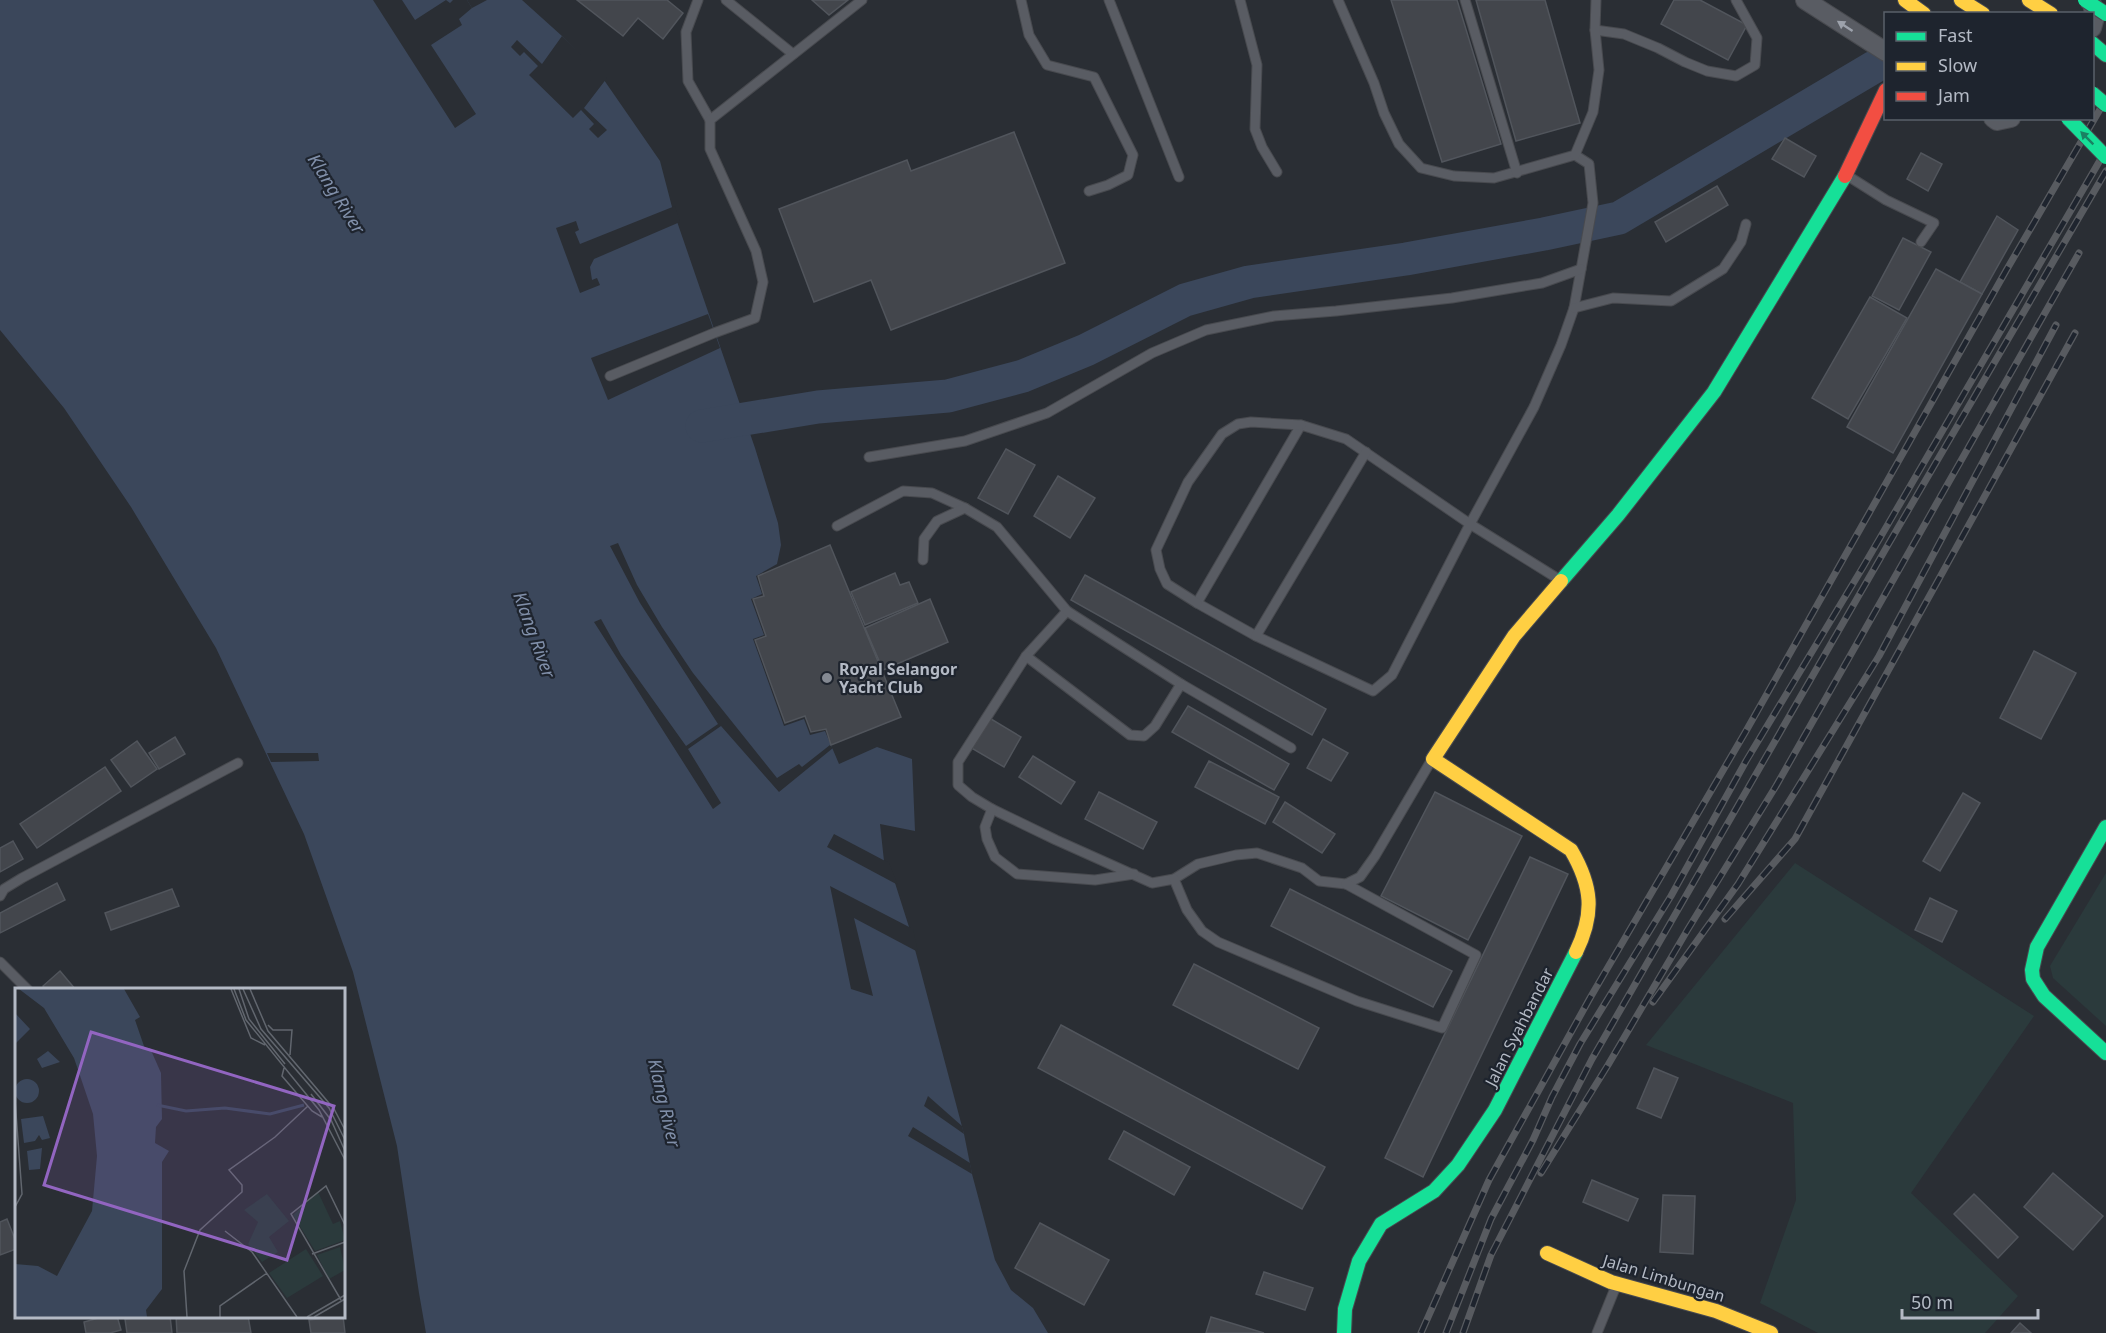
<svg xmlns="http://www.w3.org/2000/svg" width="2106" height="1333" viewBox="0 0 2106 1333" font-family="'Noto Sans',sans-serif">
  <rect width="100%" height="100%" fill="#2a2e34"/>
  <g fill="#2b3a3c">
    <path d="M 1795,863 L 2034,1016 L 1911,1193 L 2018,1296 L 1985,1333 L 1818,1333 L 1760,1303 L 1796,1200 L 1793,1103 L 1646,1045 Z"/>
    <path d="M 2106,873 L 2106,1026 L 2053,978 L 2050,966 Z"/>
  </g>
  <path fill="#3b475b" d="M 0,0 L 467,0 L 472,8 L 487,0 L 522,0 L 562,36 L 604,80 L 660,161 L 672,207 L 755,448 L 778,523 L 781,545 L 777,564 L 756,576 L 762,594 L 751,599 L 764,635 L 753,639 L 784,726 L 804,719 L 810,735 L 825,731 L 839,764 L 877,747 L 912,759 L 915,831 L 880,824 L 884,861 L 895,883 L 909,927 L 964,1134 L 972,1174 L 995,1260 L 1011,1290 L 1033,1308 L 1048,1333 L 426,1333 L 419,1293 L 397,1146 L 353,972 L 304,834 L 216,648 L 131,507 L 64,408 L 0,330 Z"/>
  <g fill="#2a2e34">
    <path d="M 373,0 L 402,0 L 415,20 L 446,0 L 450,3 L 453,0 L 467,0 L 472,8 L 459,19 L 462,25 L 431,45 L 476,114 L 455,128 Z"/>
    <path d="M 562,36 L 588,62 L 590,60 L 607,78 L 584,108 L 607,130 L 598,138 L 589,129 L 594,124 L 581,110 L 573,118 L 529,75 L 538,66 L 524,52 L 520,56 L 511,47 L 517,40 L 542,64 Z"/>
    <path d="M 675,206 L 680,222 L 594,259 L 590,267 L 592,280 L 597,278 L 600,285 L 580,293 L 556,228 L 576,221 L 579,230 L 575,232 L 580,244 Z"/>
    <path d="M 708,314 L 720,348 L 608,400 L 591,358 Z"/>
    <path d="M 618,543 L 637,585 L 662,627 L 693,673 L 777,778 L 799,764 L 802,767 L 830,745 L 833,748 L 779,792 L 721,726 L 688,749 L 721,803 L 713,809 L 594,622 L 601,619 L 621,655 L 686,746 L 718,724 L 640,603 L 610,546 Z"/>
    <path d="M 267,753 L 318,753 L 319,761 L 271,762 Z"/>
    <path d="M 834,834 L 889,863 L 898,885 L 827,847 Z"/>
    <path d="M 830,886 L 913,929 L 918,952 L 854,918 L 873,996 L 851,989 Z"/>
    <path d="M 928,1096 L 962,1126 L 964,1134 L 924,1106 Z"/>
    <path d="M 913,1127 L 970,1163 L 972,1174 L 908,1136 Z"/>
  </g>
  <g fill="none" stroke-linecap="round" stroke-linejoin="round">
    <path stroke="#3b475b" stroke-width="33" d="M 702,426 L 818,407 L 948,396 L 1023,376 L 1086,350 L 1185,300 L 1249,282 L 1406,259 L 1544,234 L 1619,218 L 1874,67"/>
  </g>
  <g fill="#43464c" stroke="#51555c" stroke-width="1.5">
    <path d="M 577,0 L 667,0 L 683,13 L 663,39 L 638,18 L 623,36 Z"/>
    <path d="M 812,0 L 848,0 L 829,15 Z"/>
    <path d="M 1391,0 L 1457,0 L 1501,144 L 1442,162 Z"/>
    <path d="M 1476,0 L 1545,0 L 1580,123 L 1516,141 Z"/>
    <path d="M 1674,0 L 1700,0 L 1747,25 L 1728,60 L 1661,24 Z"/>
    <path d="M 1014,132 L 1065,263 L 891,330 L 871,280 L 814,302 L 779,209 L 907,160 L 911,171 Z"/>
    <path d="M 1785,138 L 1816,156 L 1804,177 L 1772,159 Z"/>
    <path d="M 1921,153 L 1942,164 L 1928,191 L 1907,179 Z"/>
    <path d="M 1717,186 L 1728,205 L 1666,242 L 1655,222 Z"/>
    <path d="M 1997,216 L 2018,230 L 1982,294 L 1960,282 Z"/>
    <path d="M 1903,238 L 1931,252 L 1899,310 L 1872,296 Z"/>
    <path d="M 1936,269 L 1982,294 L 1893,453 L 1847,427 Z"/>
    <path d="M 1870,297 L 1907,318 L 1848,419 L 1812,398 Z"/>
    <path d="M 1006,449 L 1035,465 L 1008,514 L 978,498 Z"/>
    <path d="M 1058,476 L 1095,498 L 1070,538 L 1034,516 Z"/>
    <path d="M 830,545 L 901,717 L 831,745 L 826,729 L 811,732 L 805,716 L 785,723 L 755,640 L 766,636 L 753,599 L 764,596 L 758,576 Z"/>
    <path d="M 895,573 L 900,585 L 909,582 L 918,603 L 865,625 L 851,592 Z"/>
    <path d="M 1085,575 L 1326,709 L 1312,735 L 1071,600 Z"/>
    <path d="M 930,599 L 948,642 L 883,670 L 865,628 Z"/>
    <path d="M 2034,651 L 2076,673 L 2041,739 L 2000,718 Z"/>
    <path d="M 1188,706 L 1289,764 L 1274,790 L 1172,732 Z"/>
    <path d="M 986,716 L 1021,737 L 1004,767 L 968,746 Z"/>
    <path d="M 175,737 L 185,754 L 159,769 L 149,753 Z"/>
    <path d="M 1323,739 L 1348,753 L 1331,781 L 1307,768 Z"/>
    <path d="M 137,741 L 157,769 L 131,787 L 111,760 Z"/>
    <path d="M 1033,756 L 1075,782 L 1061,804 L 1019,777 Z"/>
    <path d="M 1209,761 L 1279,797 L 1265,824 L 1195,787 Z"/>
    <path d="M 105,767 L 121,791 L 37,848 L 20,824 Z"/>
    <path d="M 1099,792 L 1157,822 L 1143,849 L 1085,819 Z"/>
    <path d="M 1435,792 L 1522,836 L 1468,940 L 1381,896 Z"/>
    <path d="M 1963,793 L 1980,803 L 1940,871 L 1923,861 Z"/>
    <path d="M 1285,802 L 1335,834 L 1322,853 L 1273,822 Z"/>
    <path d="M 13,841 L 23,859 L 0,872 L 0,848 Z"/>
    <path d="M 1530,857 L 1568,874 L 1423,1177 L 1385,1158 Z"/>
    <path d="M 57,883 L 65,900 L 0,933 L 0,913 Z"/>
    <path d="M 172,889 L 179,906 L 111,930 L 105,913 Z"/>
    <path d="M 1290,889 L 1452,971 L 1433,1007 L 1271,926 Z"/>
    <path d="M 1930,898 L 1957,911 L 1942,942 L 1915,930 Z"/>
    <path d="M 1194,964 L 1319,1028 L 1298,1069 L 1173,1005 Z"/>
    <path d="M 60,971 L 76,990 L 46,990 L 43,986 Z"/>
    <path d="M 1061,1025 L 1325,1167 L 1302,1209 L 1038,1068 Z"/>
    <path d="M 1654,1068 L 1678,1078 L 1661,1118 L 1637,1108 Z"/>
    <path d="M 1124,1131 L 1190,1167 L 1174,1195 L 1109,1159 Z"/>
    <path d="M 2053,1173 L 2103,1216 L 2073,1250 L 2024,1207 Z"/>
    <path d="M 1592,1180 L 1638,1199 L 1628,1221 L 1583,1202 Z"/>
    <path d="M 1974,1194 L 2018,1237 L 1998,1258 L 1954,1214 Z"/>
    <path d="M 1663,1195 L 1695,1196 L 1693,1254 L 1660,1252 Z"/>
    <path d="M 7,1219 L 16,1242 L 16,1249 L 0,1255 L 0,1222 Z"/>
    <path d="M 1040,1223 L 1109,1260 L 1084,1305 L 1015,1268 Z"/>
    <path d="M 1264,1272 L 1313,1288 L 1305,1310 L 1256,1294 Z"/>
    <path d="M 106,1316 L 117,1316 L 121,1330 L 110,1333 L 86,1333 L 84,1322 Z"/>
    <path d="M 157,1316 L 170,1316 L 172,1333 L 127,1333 L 125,1319 Z"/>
    <path d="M 176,1316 L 248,1316 L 251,1333 L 177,1333 Z"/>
    <path d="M 343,1316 L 345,1333 L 311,1333 L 309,1320 Z"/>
    <path d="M 1211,1317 L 1264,1333 L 1206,1333 Z"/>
    <path d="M 2020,1323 L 2031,1333 L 2011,1333 Z"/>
  </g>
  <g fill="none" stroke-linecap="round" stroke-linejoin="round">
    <g stroke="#484a4f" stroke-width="11">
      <g id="lane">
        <path d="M 698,0 L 686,32 L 688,81 L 710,120"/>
        <path d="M 726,0 L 793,54"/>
        <path d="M 1021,0 L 1029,35 L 1047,65 L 1094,77 L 1133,155 L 1128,175 L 1108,185 L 1089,191"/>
        <path d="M 1109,0 L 1179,177"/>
        <path d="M 1240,0 L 1257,65 L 1255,129 L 1262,147 L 1277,172"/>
        <path d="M 1338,0 L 1374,83 L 1384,113 L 1399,144 L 1421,168 L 1454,176 L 1494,178 L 1575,155 L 1589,164 L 1593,203 L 1574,308 L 1561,345 L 1534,407 L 1470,524 L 1392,675 L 1373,691 L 1256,636 L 1197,603 L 1301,425 L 1346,439 L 1470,524 L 1560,580"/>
        <path d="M 1465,0 L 1517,173"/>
        <path d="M 1595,30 L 1624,34 L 1658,48 L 1685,62 L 1707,71 L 1736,76 L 1755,65 L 1757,38 L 1736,0"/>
        <path d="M 1575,155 L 1593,112 L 1599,70 L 1595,30 L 1596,0"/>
        <path d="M 1848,176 L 1886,200 L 1934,223 L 1921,242"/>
        <path d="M 1574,308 L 1613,298 L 1671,301 L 1723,269 L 1741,242 L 1746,224"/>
        <path d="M 610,376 L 714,333 L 755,318 L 763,282 L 756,251 L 710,149 L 710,120 L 862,0"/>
        <path d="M 869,457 L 965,441 L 1047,413 L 1152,353 L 1206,330 L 1274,316 L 1336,311 L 1452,298 L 1542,283 L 1581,269"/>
        <path d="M 837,526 L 903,491 L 932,493 L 965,508 L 997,527 L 1067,611 L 1026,656 L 958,762 L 958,785 L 972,797 L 992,809 L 1056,840 L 1152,883 L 1174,879 L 1198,864 L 1236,855 L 1257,853 L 1302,868 L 1319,881 L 1346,884 L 1360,877 L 1375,856 L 1431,761"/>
        <path d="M 923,560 L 924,539 L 937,521 L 965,508"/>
        <path d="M 1197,603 L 1167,584 L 1160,569 L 1156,550 L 1188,482 L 1222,434 L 1238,424 L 1251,422 L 1301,425"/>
        <path d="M 1256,636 L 1366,452"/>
        <path d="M 1026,656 L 1130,735 L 1144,736 L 1155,726 L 1181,684 L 1067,611"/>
        <path d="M 1181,684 L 1291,748"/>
        <path d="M 992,809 L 985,827 L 987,839 L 995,857 L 1017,874 L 1095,880 L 1134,874"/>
        <path d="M 1174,879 L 1187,910 L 1202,931 L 1218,942 L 1357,1001 L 1442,1028 L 1476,955 L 1346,884"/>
        <path d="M 0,896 L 4,889 L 22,878 L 238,763"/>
        <path d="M 0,962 L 28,990"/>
        <path d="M 1597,1333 L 1616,1286"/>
      </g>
    </g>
    <g stroke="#484a4f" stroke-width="20">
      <g id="street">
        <path d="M 1805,0 L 1886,52"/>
        <path d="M 2091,0 L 2095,17 L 2092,28"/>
        <path d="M 1993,118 L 1997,121 L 2011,118"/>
      </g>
    </g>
    <g stroke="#484a4f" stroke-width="16">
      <g id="fast">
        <path d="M 2092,43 L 2106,55"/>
        <path d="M 1561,581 L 1618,515 L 1714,392 L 1845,176"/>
        <path d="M 2106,827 L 2037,947 L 2032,970 L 2033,979 L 2044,996 L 2106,1053"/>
        <path d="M 1344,1333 L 1345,1309 L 1359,1261 L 1381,1224 L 1434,1191 L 1458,1165 L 1495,1110 L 1576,952"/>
      </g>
    </g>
    <g stroke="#484a4f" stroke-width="16">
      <g id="slow">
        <path d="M 1905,0 L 1924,14"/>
        <path d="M 1961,0 L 1983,14"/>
        <path d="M 2029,0 L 2051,14"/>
        <path d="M 1561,581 L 1514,636 L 1433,759 L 1571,850 C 1592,886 1595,913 1576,952"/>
        <path d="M 1547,1253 L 1611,1282 L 1716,1311 L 1771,1333"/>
      </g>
    </g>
    <g stroke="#484a4f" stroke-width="16">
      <path id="jam" d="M 1845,176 L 1886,90"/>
    </g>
    <use href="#lane" stroke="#595c63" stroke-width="9"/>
    <use href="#street" stroke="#595c63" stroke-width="18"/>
    <use href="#fast" stroke="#16e098" stroke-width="14"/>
    <use href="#slow" stroke="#ffcf43" stroke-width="14"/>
    <use href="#jam" stroke="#f24e42" stroke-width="14"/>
    <g stroke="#585b60" stroke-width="7">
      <g id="rail">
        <path d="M 1725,919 L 1795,839 L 2075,333"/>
        <path d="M 1653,1002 L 1738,884 L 1879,656 L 2056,325"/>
        <path d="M 1541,1173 L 1608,1065 L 1688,929 L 1776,786 L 2079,253"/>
        <path d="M 1421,1333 L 1489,1180 L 1590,998 L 1746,731 L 2007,269 L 2106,99"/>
        <path d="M 1446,1333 L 1491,1219 L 1533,1140 L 1552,1097 L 1580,1044 L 1671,896 L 1746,761 L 1863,567 L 2106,150"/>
        <path d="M 1463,1333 L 1491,1255 L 1592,1059 L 1885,550 L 2106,171"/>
      </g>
    </g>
    <use href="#rail" stroke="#1e242e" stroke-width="4.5" stroke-dasharray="14" stroke-linecap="butt"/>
    <g stroke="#484a4f" stroke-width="16" stroke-linecap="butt">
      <g id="fast-bridge">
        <path d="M 2085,0 L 2106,14"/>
        <path d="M 2092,93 L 2106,105"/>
        <path d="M 2068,118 L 2106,157"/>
      </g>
    </g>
    <use href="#fast-bridge" stroke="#16e098" stroke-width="14"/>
  </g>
  <defs><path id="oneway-solid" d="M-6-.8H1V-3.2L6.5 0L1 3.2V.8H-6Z" transform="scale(1.5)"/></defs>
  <use fill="#9da2ac" href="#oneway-solid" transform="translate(1845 26) rotate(-147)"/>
  <use fill="#1a8263" href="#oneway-solid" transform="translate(2087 138) rotate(-135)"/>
  <circle fill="#848992" stroke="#1e242e" stroke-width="2" cx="827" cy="678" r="6"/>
  <g text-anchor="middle" stroke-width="4.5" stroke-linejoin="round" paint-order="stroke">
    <g font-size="16" font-weight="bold" fill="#b4bac5" stroke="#1e242e" text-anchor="start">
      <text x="839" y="675">Royal Selangor<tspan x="839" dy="18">Yacht Club</tspan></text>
    </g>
    <g font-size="16" fill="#b4bac5" stroke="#1e242e">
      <text transform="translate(1519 1027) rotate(-63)" y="6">Jalan Syahbandar</text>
      <text transform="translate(1664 1278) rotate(17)" y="6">Jalan Limbungan</text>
    </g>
    <g font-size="18" font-style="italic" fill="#808fa9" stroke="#1e242e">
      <text transform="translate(336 194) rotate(58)" y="6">Klang River</text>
      <text transform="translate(534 635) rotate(70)" y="6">Klang River</text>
      <text transform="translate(664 1103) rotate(77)" y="6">Klang River</text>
    </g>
  </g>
  <g transform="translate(15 988)">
    <rect width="330" height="330" fill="#2a2e34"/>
    <path d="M 303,204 L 318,236 L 325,233 L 330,252 L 300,263 L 278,227 ZM 252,206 L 274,233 L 254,249 L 263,264 L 247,274 L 233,256 L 243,234 L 229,222 ZM 325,259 L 330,282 L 314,291 L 302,267 ZM 291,261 L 308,288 L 272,310 L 254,285 Z" fill="#2b3a3c"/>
    <path d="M 4,1 L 109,1 L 125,29 L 120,32 L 130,61 L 135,60 L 146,85 L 147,131 L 141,139 L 140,155 L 154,163 L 147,174 L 147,301 L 131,322 L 132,329 L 0,329 L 0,276 L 23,278 L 42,288 L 77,223 L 82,168 L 78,126 L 59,70 L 29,20 ZM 0,25 L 15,41 L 0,56 ZM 33,63 L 45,74 L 27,80 L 22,71 ZM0 103a12 12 0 1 1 24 0a12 12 0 1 1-24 0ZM 28,128 L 35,150 L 27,152 L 24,147 L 20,153 L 9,155 L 6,131 ZM 27,160 L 25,181 L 14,182 L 12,163 Z" fill="#3b475b"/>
    <path fill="none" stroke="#3b475b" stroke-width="3" d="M 142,117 L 171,123 L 210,120 L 255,126 L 289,117"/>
    <path fill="none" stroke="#61666e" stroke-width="1.5" d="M 216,1 L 236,50 L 250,57M 219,1 L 231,32 L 304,122 L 330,172M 224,1 L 234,31 L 270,76M 228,1 L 246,41 L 314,120 L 330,152M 235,1 L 253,43 L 319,121 L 330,142M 253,37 L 258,42 L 277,42 L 275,67M 269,80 L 267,88 L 297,123 L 307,129M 296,106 L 316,132 L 330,163M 0,112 L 7,206 L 0,219M 210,243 L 237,264 L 282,329M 297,266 L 330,254M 326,312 L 276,226 L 311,198 L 330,237M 172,329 L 169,283 L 185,242 L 227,204 L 227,197 L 214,182 L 260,149 L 293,118M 205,329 L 205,318 L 252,285M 292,329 L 330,307M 299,329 L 330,311"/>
    <path fill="#9265c1" fill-opacity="0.15" stroke="#9265c1" stroke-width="3" d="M 76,44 L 319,118 L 272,272 L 29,197 Z"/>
    <rect width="330" height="330" fill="none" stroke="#b4bac5" stroke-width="3"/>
  </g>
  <rect x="1884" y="12" width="210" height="108" fill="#1e242e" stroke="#5a606a" stroke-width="1.5"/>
  <rect x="1896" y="32" width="30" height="9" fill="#16e098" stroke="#5a606a" stroke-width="1.5"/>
  <text x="1938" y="42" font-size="18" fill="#b4bac5">Fast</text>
  <rect x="1896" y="62" width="30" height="9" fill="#ffcf43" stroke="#5a606a" stroke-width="1.5"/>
  <text x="1938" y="72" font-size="18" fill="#b4bac5">Slow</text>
  <rect x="1896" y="92" width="30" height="9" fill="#f24e42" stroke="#5a606a" stroke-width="1.5"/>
  <text x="1938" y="102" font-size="18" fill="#b4bac5">Jam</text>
  <path d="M1902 1309v9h136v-9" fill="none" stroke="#b4bac5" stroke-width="3"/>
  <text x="1911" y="1309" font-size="18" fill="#b4bac5" stroke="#1e242e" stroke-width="4.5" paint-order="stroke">50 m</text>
</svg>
